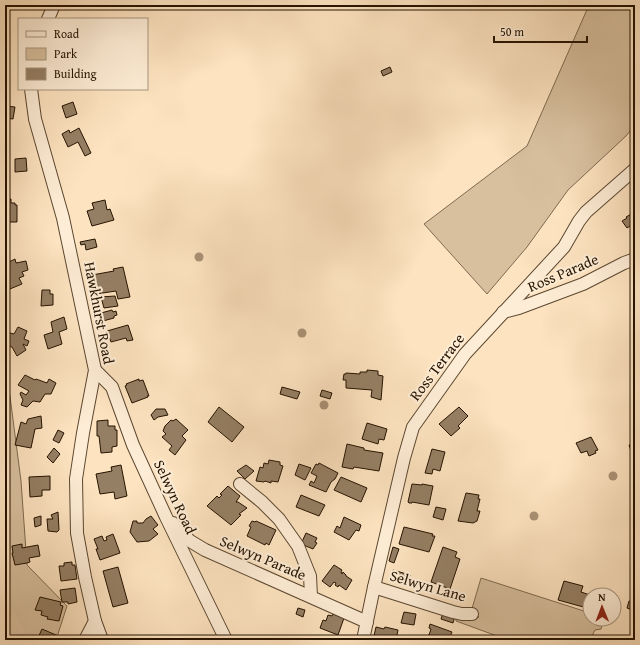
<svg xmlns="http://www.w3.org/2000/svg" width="640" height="645" viewBox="0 0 640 645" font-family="'Gentium Book Plus',serif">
  <rect width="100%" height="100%" fill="#fde3c0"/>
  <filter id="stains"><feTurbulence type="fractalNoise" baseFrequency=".005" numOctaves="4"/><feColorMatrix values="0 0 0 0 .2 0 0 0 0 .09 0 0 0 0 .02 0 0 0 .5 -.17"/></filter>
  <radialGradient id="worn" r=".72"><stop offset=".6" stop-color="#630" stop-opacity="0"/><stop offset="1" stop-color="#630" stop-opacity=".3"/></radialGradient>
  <g fill="#d8c09f" stroke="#7e6a50">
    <path d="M 589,5 L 635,5 L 635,125 L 626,136 L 568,190 L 527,247 L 487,294 L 424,224 L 527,146 Z"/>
    <path d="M 5,358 L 21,481 L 27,565 L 67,606 L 56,640 L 5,640 Z"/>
    <path d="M 481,578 L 590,613 L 590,619 L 604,619 L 601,629 L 595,630 L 590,640 L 508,640 L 456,621 L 456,619 L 468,620 L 479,617 L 471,612 Z"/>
  </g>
  <g fill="#957f64" stroke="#251300">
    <path d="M 390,67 L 392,72 L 383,76 L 381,71 Z"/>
    <path d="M 73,102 L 77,114 L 66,118 L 62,106 Z"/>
    <path d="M 5,106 L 15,107 L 13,119 L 5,118 Z"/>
    <path d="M 79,128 L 91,153 L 85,156 L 78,142 L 68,147 L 62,134 L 69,130 L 70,133 Z"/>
    <path d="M 26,158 L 27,171 L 15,172 L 15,159 Z"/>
    <path d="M 5,199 L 11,199 L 11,203 L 15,203 L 15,205 L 17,205 L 17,222 L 5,222 Z"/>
    <path d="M 105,200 L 107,210 L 110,209 L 114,220 L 92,226 L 87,211 L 94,209 L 92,203 Z"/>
    <path d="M 635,212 L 635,223 L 627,228 L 622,221 L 627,218 L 626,217 Z"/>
    <path d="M 95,239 L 97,247 L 86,250 L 85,244 L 81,245 L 80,242 Z"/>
    <path d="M 8,258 L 9,262 L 15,259 L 16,263 L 26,261 L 28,270 L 22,272 L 24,276 L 19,278 L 22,284 L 5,291 L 5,259 Z"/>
    <path d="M 123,267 L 130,297 L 118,299 L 116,291 L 96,294 L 92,275 L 114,271 L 113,269 Z"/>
    <path d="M 42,290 L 50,290 L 50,294 L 53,294 L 53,305 L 41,306 Z"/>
    <path d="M 115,296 L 118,306 L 104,308 L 101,297 Z"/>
    <path d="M 112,310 L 113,312 L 116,311 L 117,315 L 114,316 L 114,318 L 103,321 L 101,313 Z"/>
    <path d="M 64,317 L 67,329 L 59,332 L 62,344 L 48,349 L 44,335 L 53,332 L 51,322 Z"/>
    <path d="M 128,325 L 133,340 L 127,341 L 126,338 L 111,342 L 107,331 Z"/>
    <path d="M 18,327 L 27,331 L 24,339 L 29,341 L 27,346 L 23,344 L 26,350 L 17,356 L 12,347 L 5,345 L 5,344 L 10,333 L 14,334 Z"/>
    <path d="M 367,370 L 378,371 L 378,375 L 383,376 L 381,400 L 371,397 L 372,390 L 346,388 L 346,380 L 343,380 L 344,374 L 346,374 L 346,373 L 360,374 L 360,372 L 367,372 Z"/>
    <path d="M 25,375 L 35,380 L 36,379 L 47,383 L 49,379 L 56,383 L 51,394 L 45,394 L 40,402 L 33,401 L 27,407 L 21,405 L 23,400 L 20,394 L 21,392 L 26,395 L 29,391 L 18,385 Z"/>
    <path d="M 139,379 L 139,381 L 143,380 L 149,396 L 147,396 L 148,397 L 132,403 L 125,386 L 127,385 L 126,384 Z"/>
    <path d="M 282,387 L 300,392 L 297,399 L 280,394 Z"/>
    <path d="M 322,390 L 332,393 L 330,399 L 320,396 Z"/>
    <path d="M 219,407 L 244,427 L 232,442 L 208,422 Z"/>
    <path d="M 459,407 L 468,416 L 458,426 L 460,428 L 451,436 L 439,424 Z"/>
    <path d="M 156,409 L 165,409 L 168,415 L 158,417 L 154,420 L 151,415 Z"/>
    <path d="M 41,416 L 42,428 L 35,429 L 31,448 L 15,445 L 21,422 L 26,424 L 28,419 Z"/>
    <path d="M 176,419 L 188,430 L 182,436 L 186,440 L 175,455 L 169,450 L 172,446 L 162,437 L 166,434 L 163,431 L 165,426 L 171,420 L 173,421 Z"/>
    <path d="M 108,420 L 108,426 L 115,426 L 115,430 L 117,430 L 117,446 L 112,447 L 112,452 L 101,453 L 99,436 L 97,436 L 97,421 Z"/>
    <path d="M 367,423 L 387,429 L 384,440 L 379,439 L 378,444 L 362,439 Z"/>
    <path d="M 58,430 L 64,433 L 59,443 L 53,440 Z"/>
    <path d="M 591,437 L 598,450 L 595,451 L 596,453 L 589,456 L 587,451 L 581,453 L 576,443 Z"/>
    <path d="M 347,444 L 364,448 L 364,450 L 383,453 L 379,471 L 354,467 L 353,469 L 342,467 Z"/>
    <path d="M 635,444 L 635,456 L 633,457 L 629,445 Z"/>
    <path d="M 54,448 L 60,454 L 53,463 L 47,457 Z"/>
    <path d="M 432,449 L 445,452 L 440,471 L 433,469 L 432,474 L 425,473 Z"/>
    <path d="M 269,460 L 280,462 L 280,465 L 283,466 L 278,482 L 271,481 L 271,483 L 265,481 L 264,482 L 256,481 L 260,467 L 263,468 L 264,463 L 268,464 Z"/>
    <path d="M 319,463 L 338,473 L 335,479 L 331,482 L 326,492 L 309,485 L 311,481 L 314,483 L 317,476 L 311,473 L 316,464 L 318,465 Z"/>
    <path d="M 299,464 L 311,468 L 305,480 L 295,475 Z"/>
    <path d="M 121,465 L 127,496 L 115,499 L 114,492 L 100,494 L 96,474 L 112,471 L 111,467 Z"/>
    <path d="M 246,465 L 254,471 L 245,479 L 237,471 Z"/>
    <path d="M 50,476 L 50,490 L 42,490 L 42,496 L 30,497 L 29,477 Z"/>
    <path d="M 341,477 L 367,488 L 361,502 L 334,490 Z"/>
    <path d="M 412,484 L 422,485 L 422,484 L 433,486 L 429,505 L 412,502 L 412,503 L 409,503 L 408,502 Z"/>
    <path d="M 228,486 L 240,496 L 236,502 L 238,502 L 247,508 L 239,514 L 241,515 L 231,525 L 207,506 L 217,496 L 219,498 L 222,495 L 220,494 Z"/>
    <path d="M 466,493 L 479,495 L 478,499 L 480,499 L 477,511 L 480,511 L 477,521 L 473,523 L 458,521 Z"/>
    <path d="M 301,495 L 325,505 L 319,516 L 296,507 Z"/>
    <path d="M 436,507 L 446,509 L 443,520 L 433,517 Z"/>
    <path d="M 58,512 L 59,530 L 57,532 L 48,531 L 47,519 L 53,519 L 51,515 Z"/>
    <path d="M 41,516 L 41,525 L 35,527 L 34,518 Z"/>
    <path d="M 151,516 L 158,525 L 153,529 L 158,534 L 149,541 L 137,542 L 130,532 L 133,521 L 137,521 L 137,523 L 143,523 L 146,519 Z"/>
    <path d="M 344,517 L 361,525 L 359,531 L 356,530 L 349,540 L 334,532 L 337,526 L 340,528 Z"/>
    <path d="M 252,521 L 255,522 L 256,521 L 276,530 L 269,545 L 266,543 L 265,545 L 247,536 L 251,527 L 249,526 Z"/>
    <path d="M 404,527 L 433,534 L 432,536 L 435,536 L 429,552 L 399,544 Z"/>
    <path d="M 306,533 L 317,538 L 315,542 L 317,543 L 313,549 L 301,544 Z"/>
    <path d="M 113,534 L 120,553 L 100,560 L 96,549 L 98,549 L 94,539 L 102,536 L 104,541 L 107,540 L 106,537 Z"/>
    <path d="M 22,544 L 22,548 L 38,545 L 40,556 L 29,558 L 30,562 L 27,563 L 15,565 L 12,553 L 13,553 L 12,546 Z"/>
    <path d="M 393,547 L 399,549 L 394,563 L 389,561 Z"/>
    <path d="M 443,547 L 457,552 L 455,557 L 460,559 L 450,589 L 431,582 Z"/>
    <path d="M 72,562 L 72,565 L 75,565 L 77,579 L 61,581 L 59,566 L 64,566 L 64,563 Z"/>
    <path d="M 334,565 L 342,570 L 341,572 L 342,574 L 343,572 L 346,575 L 346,576 L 352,580 L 346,590 L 339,585 L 338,587 L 335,585 L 336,583 L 334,582 L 330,587 L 322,581 Z"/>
    <path d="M 118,567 L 128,603 L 113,607 L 103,571 Z"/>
    <path d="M 393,570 L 410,575 L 407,584 L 390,578 Z"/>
    <path d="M 564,581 L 583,586 L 581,592 L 590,595 L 587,608 L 558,600 Z"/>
    <path d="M 75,588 L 77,602 L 68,604 L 68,602 L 62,602 L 60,590 Z"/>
    <path d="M 633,595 L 635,596 L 635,611 L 627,608 L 629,601 L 631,601 Z"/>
    <path d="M 40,597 L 61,602 L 60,605 L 63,606 L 59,621 L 47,619 L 48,617 L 41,615 L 42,611 L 35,610 Z"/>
    <path d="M 298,608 L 305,610 L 303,617 L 296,614 Z"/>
    <path d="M 404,612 L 416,614 L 414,625 L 401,623 Z"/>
    <path d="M 443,613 L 455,616 L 453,623 L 441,619 Z"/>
    <path d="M 333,614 L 344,618 L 338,635 L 320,628 L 323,620 L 326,621 L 328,615 L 332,616 Z"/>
    <path d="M 430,624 L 452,632 L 449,639 L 424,640 L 426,636 L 429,635 L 431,629 L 429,628 Z"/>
    <path d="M 376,627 L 384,629 L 385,627 L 398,630 L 396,640 L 373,640 Z"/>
    <path d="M 42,629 L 63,638 L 62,640 L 37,640 Z"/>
    <path d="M 346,636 L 347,640 L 330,639 Z"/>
    <path d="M 616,636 L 622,637 L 631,640 L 615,640 Z"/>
  </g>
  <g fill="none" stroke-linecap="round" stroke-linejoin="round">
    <path stroke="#ddc4a3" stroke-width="22" stroke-dasharray="22 11" stroke-linecap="butt" d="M 5,618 L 17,640"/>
    <g stroke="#5b4730" stroke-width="14">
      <g id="street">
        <path d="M 48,19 L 54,5"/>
        <path d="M 31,89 L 35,119 L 63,218 L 95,370 L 83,433 L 76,479 L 77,533 L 85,577 L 95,621 L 102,640"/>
        <path d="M 503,312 L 519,308 L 583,284 L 624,263 L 635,259"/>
        <path d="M 95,370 L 112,387 L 133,445 L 166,517 L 226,640"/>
        <path d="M 240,484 L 262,502 L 279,519 L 298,546 L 310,576 L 311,596"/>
        <path d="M 173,523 L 190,541 L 205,550 L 367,622"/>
        <path d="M 374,587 L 453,612 L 462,614 L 472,614"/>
        <path d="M 85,640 L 95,621"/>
        <path d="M 363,640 L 374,587 L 404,458 L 413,427 L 465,354 L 564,247 L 579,221 L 586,212 L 635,169"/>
      </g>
    </g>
    <use href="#street" stroke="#feedd6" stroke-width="12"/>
  </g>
  <g fill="#a99275">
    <circle cx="199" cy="257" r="4.5"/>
    <circle cx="302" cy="333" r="4.5"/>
    <circle cx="324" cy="405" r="4.5"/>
    <circle cx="613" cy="476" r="4.5"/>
    <circle cx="534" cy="516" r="4.5"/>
  </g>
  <g text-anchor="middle" stroke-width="4" stroke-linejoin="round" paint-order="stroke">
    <g font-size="15" fill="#251300" stroke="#feedd6">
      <text transform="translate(563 273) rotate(-23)" y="5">Ross Parade</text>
      <text transform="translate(99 313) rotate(79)" y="5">Hawkhurst Road</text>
      <text transform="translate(437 367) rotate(-53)" y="5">Ross Terrace</text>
      <text transform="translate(175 497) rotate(65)" y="5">Selwyn Road</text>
      <text transform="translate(263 558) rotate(23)" y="5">Selwyn Parade</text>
      <text transform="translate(428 586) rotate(16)" y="5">Selwyn Lane</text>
    </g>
  </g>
  <rect width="640" height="645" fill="none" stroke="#fde3c0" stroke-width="20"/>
  <rect x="6" y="6" width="628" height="633" fill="none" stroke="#251300" stroke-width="2"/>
  <rect x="10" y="10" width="620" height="625" fill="none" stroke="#251300"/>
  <rect x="18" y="18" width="130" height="72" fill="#feedd6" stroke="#a79680"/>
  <rect x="26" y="31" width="20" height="6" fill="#feedd6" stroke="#a79680"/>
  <text x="54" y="38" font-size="12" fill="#251300">Road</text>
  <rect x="26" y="48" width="20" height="12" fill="#d8c09f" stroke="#a79680"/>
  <text x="54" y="58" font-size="12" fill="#251300">Park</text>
  <rect x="26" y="68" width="20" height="12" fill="#957f64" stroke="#a79680"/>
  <text x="54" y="78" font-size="12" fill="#251300">Building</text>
  <g transform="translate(602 607) rotate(359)"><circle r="19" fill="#feedd6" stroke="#a79680"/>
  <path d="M0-3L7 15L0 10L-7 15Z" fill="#8f2418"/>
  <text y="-6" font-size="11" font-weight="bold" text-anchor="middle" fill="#251300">N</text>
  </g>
  <path d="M494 36v6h93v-6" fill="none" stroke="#251300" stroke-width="2"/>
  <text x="500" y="36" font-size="12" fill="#251300" stroke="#feedd6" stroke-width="3" paint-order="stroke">50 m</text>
  <rect width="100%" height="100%" filter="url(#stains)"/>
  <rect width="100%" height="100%" fill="url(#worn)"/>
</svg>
